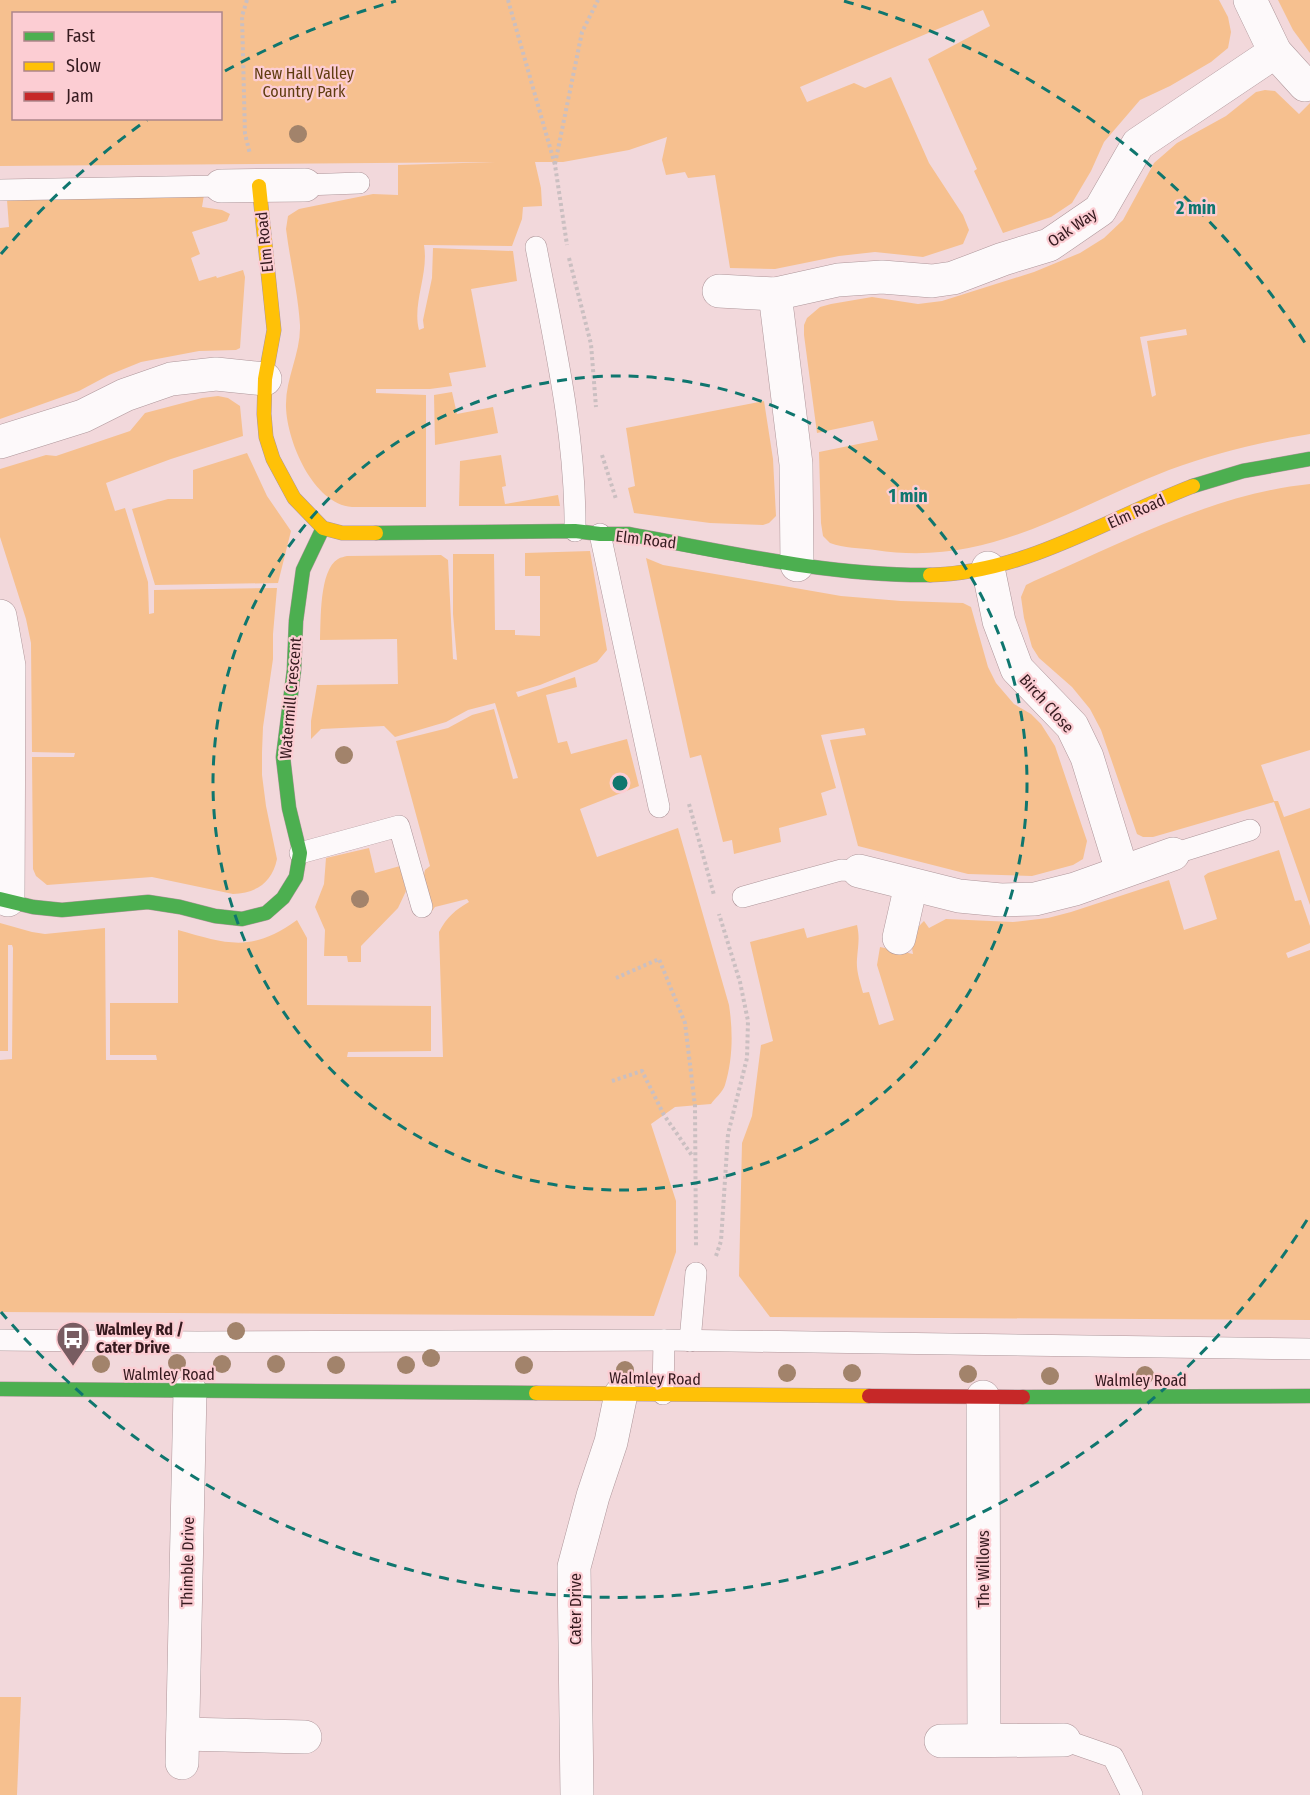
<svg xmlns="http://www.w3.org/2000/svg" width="1310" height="1795" viewBox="0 0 1310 1795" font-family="'Fira Sans Condensed',sans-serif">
  <rect width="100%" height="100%" fill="#f2d8db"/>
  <g fill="#f6c08f" fill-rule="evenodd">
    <path d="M 0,0 L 1219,0 L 1228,17 L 1231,32 L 1228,48 L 1211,62 L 1170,86 L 1140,100 L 1104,142 L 1091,171 L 1072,203 L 1051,217 L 1003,233 L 974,171 L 977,169 L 928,59 L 990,26 L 983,10 L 800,87 L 807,102 L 854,83 L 865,88 L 891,77 L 929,163 L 963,215 L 969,230 L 963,244 L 923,257 L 875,252 L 839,256 L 775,269 L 730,268 L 715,175 L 688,178 L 685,172 L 666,175 L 662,160 L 667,137 L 629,150 L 563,162 L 535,162 L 541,188 L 542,206 L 523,207 L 522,219 L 512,246 L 424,245 C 429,274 412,303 419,330 L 424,328 L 423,320 L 432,278 L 433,248 L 513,251 L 517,281 L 471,289 L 486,367 L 449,373 L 452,386 L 430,389 L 376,389 L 376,393 L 426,395 L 426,507 L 352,507 C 313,504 287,441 286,407 C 285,379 301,353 300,325 C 298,293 290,261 286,229 L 288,216 L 299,209 L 373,194 L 398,195 L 398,165 L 495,162 L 0,166 ZM 14,14 L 220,14 L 220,118 L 14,118 Z"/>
    <path d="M 1278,0 L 1310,0 L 1310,53 L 1293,30 Z"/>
    <path d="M 1265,90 L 1275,91 L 1299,114 L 1310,103 L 1310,434 C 1262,442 1215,453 1169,470 C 1070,508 988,568 875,550 C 860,548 844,548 830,543 L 823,536 L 821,523 L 819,452 L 878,440 L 873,421 L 817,433 L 804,335 L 804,325 L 807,318 L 820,307 L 831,304 L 872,297 L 918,304 L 942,301 L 1034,272 L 1080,253 L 1104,238 L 1123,220 L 1154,163 L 1177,143 L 1226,116 L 1256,92 ZM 1186,329 L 1187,335 L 1147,341 L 1156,395 L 1152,397 L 1140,337 Z"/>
    <path d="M 204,195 L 202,207 L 222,210 L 230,214 L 227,221 L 192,232 L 200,254 L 191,258 L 199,281 L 216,276 L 217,278 L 243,270 L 245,277 L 240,348 L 236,350 L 199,351 L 141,362 L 109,375 L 79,391 L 0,419 L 0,228 L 9,227 L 7,200 Z"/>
    <path d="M 452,392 L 457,414 L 493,407 L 498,433 L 435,445 L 434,395 Z"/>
    <path d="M 218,396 L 228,398 L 240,406 L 243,436 L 171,459 L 106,483 L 115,511 L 125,508 L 148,582 L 149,614 L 154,613 L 154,590 L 277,588 L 273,634 L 273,659 L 263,727 L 262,752 L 262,775 L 266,806 L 277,859 C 272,883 256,893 233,894 L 152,877 L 47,885 L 36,876 L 33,869 L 32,757 L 74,757 L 75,753 L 32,752 L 31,643 L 26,619 L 0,537 L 0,469 L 46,455 L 56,456 L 130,431 L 145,413 L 202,398 Z"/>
    <path d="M 764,401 L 773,459 L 776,516 L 769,523 L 763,525 L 710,523 L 634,513 L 628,488 L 635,486 L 626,428 Z"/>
    <path d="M 247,453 L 267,496 L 291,531 L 278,583 L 155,585 L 132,509 L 168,499 L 193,499 L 193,470 Z"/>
    <path d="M 501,455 L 506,486 L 502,487 L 505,504 L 558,495 L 560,506 L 459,506 L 460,461 Z"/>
    <path d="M 1310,484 L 1310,750 L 1261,765 L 1274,801 L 1278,801 L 1284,817 L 1310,808 L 1310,905 L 1274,802 L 1153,837 L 1143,837 L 1137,834 L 1101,730 L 1090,709 L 1072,687 L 1039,658 L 1032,647 L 1024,618 L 1021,597 L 1026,585 L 1034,581 C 1123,543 1212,494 1310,484 Z"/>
    <path d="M 590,551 L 607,650 L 597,662 L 540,685 L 516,692 L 518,697 L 575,677 L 577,687 L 546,695 L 558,743 L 567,741 L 571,754 L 627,739 L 639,786 L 580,809 L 597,857 L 678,828 L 729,1005 C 733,1031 733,1059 725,1085 C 723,1092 715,1098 711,1104 L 675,1107 L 651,1124 L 676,1201 L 676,1252 L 654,1316 L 0,1312 L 0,1060 L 12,1059 L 13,948 L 12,945 L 8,945 L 8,1051 L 0,1051 L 0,923 L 32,932 L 45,934 L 105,928 L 106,1060 L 157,1060 L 156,1055 L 110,1055 L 110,1003 L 178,1003 L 178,930 C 228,944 251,953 297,920 L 307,938 L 307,1005 L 431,1006 L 431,1051 L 348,1052 L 347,1057 L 443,1057 L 439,932 C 447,917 455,910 469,902 L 467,899 L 435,907 L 432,911 L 424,875 L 425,870 L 430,866 L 396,741 L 448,728 L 472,715 L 494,709 L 513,779 L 518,778 L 495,703 L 468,710 L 446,722 L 395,737 L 384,726 L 321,729 L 311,739 L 311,721 L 317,685 L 398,684 L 397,639 L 320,640 C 321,621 319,570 338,559 C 341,557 344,557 347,556 L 441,555 L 448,560 L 453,659 L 457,660 L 453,614 L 453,554 L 494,554 L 495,630 L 515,630 L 515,635 L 540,636 L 540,576 L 525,576 L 525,553 Z"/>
    <path d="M 646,558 L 663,565 L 841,596 L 901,601 L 963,603 L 971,607 L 988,667 L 996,683 L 1014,704 L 1031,714 L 1041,724 L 1055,746 L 1087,841 L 1083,859 L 1073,865 L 1032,876 L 968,874 L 858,846 L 830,740 L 866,735 L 864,728 L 821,735 L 836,788 L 821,793 L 827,815 L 779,828 L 781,842 L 734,854 L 732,840 L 723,842 L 701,755 L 690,758 Z"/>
    <path d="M 369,848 L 375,873 L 400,866 L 406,891 L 398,908 L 361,946 L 361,962 L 348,962 L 347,956 L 324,956 L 325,930 L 315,907 L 324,884 L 326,858 Z"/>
    <path d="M 1279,850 L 1295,901 L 1301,900 L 1310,926 L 1310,943 L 1286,953 L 1288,958 L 1310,950 L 1310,1320 L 770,1317 L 739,1276 L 742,1143 L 752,1116 L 761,1045 L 773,1041 L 750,942 L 804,928 L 807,938 L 857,925 C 860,938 858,946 857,959 C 856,971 860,982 863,993 L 869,992 L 879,1025 L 894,1020 L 877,965 L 880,947 L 913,954 C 910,940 914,930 924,921 L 929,928 L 946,919 L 1013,922 L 1048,918 L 1071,912 L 1169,880 L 1184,930 L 1217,919 L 1204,876 L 1208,873 Z"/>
    <path d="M 0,1697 L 21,1697 L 17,1795 L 0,1795 Z"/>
  </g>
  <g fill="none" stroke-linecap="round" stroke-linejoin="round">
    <g stroke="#ae969a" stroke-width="22">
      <g id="lane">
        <path d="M 305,185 L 359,183"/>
        <path d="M 0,190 L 221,186"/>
        <path d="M 536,247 C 554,341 576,435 575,531"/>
        <path d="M 600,534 L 659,807"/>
        <path d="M 300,853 L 399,826 L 422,907"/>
        <path d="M 1173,854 L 1250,830"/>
        <path d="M 743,897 L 841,870 L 859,871"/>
        <path d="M 0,1340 L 197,1342 L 664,1340 L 1310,1349"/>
        <path d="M 690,1341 L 696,1273"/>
        <path d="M 663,1394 L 664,1340"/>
        <path d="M 1064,1740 L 1113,1757 L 1132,1795"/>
      </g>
    </g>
    <g stroke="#ae969a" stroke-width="34">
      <g id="street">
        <path d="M 1250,0 L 1275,52 L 1305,85"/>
        <path d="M 221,186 L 305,185"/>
        <path d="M 719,291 L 775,294 L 838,280 L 882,277 L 932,281 L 953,278 L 1003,259 L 1049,245 L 1100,210 L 1138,144 L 1275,52"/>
        <path d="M 775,294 L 796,464 L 797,565"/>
        <path d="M 0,442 L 83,416 L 125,395 L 171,379 L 216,374 L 265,379"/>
        <path d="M 988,568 L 999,621 L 1017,669 L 1072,726 L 1087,757 L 1122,871"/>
        <path d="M 0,616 L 9,666 L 8,900"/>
        <path d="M 859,871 L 959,896 L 1001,900 L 1035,899 L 1075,889 L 1173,854"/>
        <path d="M 899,938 L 911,885"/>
        <path d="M 983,1397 L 984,1740"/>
        <path d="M 183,1734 L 305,1737"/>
        <path d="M 941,1741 L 1064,1740"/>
        <path d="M 182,1763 L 190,1391"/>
        <path d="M 577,1795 L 574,1567 L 593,1496 L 611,1442 L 621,1394"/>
      </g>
    </g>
    <g stroke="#ae969a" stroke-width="15">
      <g id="fast">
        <path d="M 1193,486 L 1243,471 L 1310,459"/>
        <path d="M 376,533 L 575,531 L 600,534 L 628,534 C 727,552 828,576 930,575"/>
        <path d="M 0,899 L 33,907 L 62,910 L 148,902 L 180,907 L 215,916 L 242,919 L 266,913 L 283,898 L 296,877 L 300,853 L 289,808 L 283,757 L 294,670 L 296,621 L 303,570 L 323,528"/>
        <path d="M 0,1389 L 536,1393"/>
        <path d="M 1023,1397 L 1310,1396"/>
      </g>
    </g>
    <g stroke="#ae969a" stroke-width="15">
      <g id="slow">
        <path d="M 259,186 L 274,330 L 265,379 L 264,414 L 266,437 L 273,459 L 294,498 L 323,528 L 342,533 L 376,533"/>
        <path d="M 930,575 C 1025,573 1107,519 1193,486"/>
        <path d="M 536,1393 L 869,1396"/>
      </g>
    </g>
    <g stroke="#ae969a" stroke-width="15">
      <path id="jam" d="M 869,1396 L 1023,1397"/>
    </g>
    <g stroke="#cabfc1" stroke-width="4" stroke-dasharray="3 3" stroke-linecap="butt">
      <path d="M 247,0 L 242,16 L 245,134 L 250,154"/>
      <path d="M 508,0 L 555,165 L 567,245"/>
      <path d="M 555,164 L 582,32 L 598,0"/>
      <path d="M 569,258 L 591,344 L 596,407"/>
      <path d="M 602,455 L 616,499"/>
      <path d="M 689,804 L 714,895"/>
      <path d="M 616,978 L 659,959 L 685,1023 L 695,1106 L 696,1247"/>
      <path d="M 612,1081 L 642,1071 L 664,1115 L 693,1157"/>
      <path d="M 716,1256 L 721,1241 L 728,1134 L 747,1058 L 748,1021 L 740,982 L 719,914"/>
    </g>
    <use href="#lane" stroke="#fdf9fa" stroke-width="21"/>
    <use href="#street" stroke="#fdf9fa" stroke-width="33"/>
    <use href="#fast" stroke="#4caf50" stroke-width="14"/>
    <use href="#slow" stroke="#ffc107" stroke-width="14"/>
    <use href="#jam" stroke="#c62828" stroke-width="14"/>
  </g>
  <g fill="#a2836b">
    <circle cx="298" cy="134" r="9"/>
    <circle cx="344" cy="755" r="9"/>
    <circle cx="360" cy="899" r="9"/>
    <circle cx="236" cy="1331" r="9"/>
    <circle cx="431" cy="1358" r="9"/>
    <circle cx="177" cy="1363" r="9"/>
    <circle cx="101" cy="1364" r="9"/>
    <circle cx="222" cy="1364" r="9"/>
    <circle cx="276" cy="1364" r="9"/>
    <circle cx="336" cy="1365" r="9"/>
    <circle cx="406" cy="1365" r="9"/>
    <circle cx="524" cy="1365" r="9"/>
    <circle cx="625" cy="1370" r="9"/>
    <circle cx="787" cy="1373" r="9"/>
    <circle cx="852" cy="1373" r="9"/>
    <circle cx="968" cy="1374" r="9"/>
    <circle cx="1145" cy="1375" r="9"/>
    <circle cx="1050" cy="1376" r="9"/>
  </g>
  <g fill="none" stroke="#0f766e" stroke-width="3" stroke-dasharray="10 8">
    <circle cx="620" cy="783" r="407"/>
    <path d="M1307 1220A814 814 0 0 1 1 1312M1 254A814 814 0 0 1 147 120M225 71A814 814 0 0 1 396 1M844 1A814 814 0 0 1 1307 346"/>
  </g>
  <defs>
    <g id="bus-pin" transform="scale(1.725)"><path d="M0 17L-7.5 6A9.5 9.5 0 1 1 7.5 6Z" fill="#785c61" stroke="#fccdd3"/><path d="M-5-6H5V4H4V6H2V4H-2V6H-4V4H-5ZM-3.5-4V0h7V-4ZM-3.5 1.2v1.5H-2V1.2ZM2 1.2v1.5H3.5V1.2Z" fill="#fff"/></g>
  </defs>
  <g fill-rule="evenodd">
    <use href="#bus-pin" x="73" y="1338"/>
  </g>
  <g text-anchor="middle" stroke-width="4.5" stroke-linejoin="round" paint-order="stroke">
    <g font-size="16" fill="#603d10" stroke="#fccdd3">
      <text x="304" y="79">New Hall Valley<tspan x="304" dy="18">Country Park</tspan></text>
    </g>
    <g font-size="16" fill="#361a1f" stroke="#fccdd3">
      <text transform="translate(1072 227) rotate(-34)" y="6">Oak Way</text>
      <text transform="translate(264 242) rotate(-96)" y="6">Elm Road</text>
      <text transform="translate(1136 511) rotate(-24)" y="6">Elm Road</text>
      <text transform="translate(646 539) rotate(7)" y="6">Elm Road</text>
      <text transform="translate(290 698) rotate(-85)" y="6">Watermill Crescent</text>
      <text transform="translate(1047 703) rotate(48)" y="6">Birch Close</text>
      <text x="169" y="1380">Walmley Road</text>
      <text transform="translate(655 1378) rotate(1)" y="6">Walmley Road</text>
      <text x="1141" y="1386">Walmley Road</text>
      <text transform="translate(187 1562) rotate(-89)" y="6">Thimble Drive</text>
      <text transform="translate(983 1569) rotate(-90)" y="6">The Willows</text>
      <text transform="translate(575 1609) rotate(-90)" y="6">Cater Drive</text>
    </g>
    <g font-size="16" font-weight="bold" fill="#361a1f" stroke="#fccdd3" text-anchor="start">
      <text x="96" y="1335">Walmley Rd /<tspan x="96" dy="18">Cater Drive</tspan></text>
    </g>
  </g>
  <circle cx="620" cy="783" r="9" fill="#0f766e" stroke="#fccdd3" stroke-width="3"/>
  <g font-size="18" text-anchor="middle" font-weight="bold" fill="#0f766e" stroke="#fccdd3" stroke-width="4.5" stroke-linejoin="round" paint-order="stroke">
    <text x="1196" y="214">2 min</text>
    <text x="908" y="502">1 min</text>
  </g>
  <rect x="12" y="12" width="210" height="108" fill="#fccdd3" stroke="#ad858b" stroke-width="1.5"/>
  <rect x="24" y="32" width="30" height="9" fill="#4caf50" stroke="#ad858b" stroke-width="1.5"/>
  <text x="66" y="42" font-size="18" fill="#361a1f">Fast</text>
  <rect x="24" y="62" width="30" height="9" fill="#ffc107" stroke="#ad858b" stroke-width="1.5"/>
  <text x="66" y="72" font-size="18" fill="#361a1f">Slow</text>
  <rect x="24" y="92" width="30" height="9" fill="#c62828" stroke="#ad858b" stroke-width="1.5"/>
  <text x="66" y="102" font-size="18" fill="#361a1f">Jam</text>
</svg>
